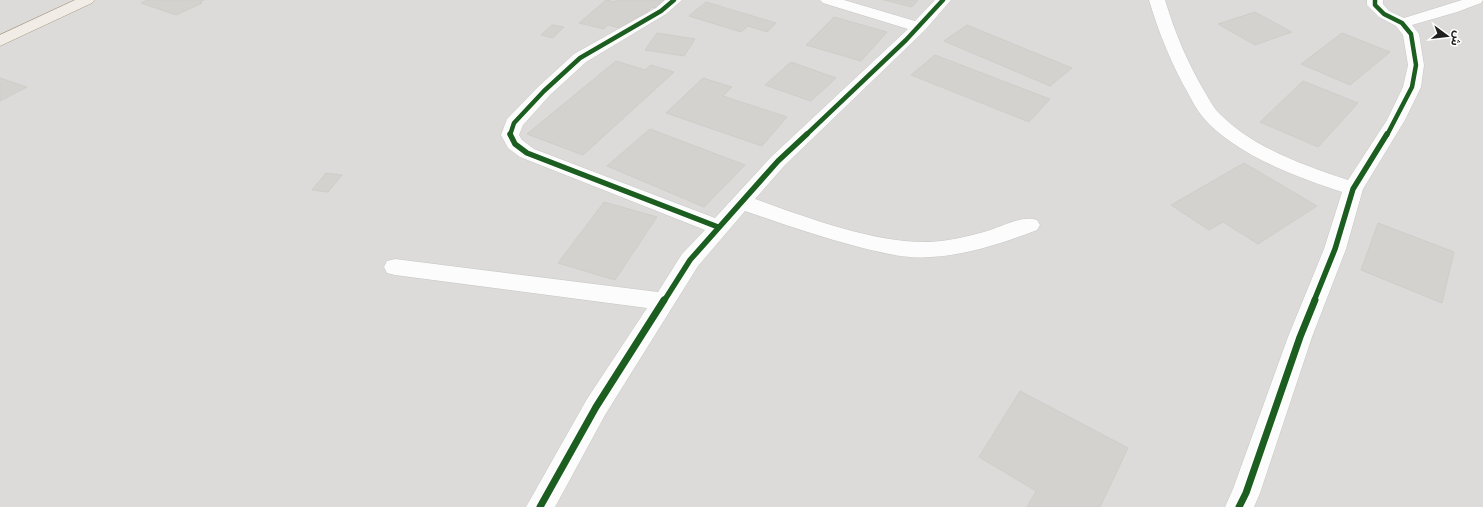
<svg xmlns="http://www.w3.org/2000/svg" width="1483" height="507" viewBox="0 0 1483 507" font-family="Raleway,'Noto Sans Arabic',sans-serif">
  <rect width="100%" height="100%" fill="#edece8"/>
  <rect fill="#dcdbd9" x="0" y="0" width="1483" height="507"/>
  <g fill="#d4d2cf" stroke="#d0cdc9">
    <path d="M 147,0 L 204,0 L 199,2 L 202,3 L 176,15 L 141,3 Z"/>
    <path d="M 606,0 L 615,2 L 616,0 L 667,0 L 658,8 L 652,7 L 633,25 L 628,23 L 623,29 L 608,25 L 604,29 L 579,23 Z"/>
    <path d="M 884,0 L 918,0 L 912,7 Z"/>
    <path d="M 706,2 L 776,23 L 767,32 L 748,26 L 741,32 L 689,16 Z"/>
    <path d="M 1255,12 L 1292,32 L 1255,45 L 1218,24 Z"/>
    <path d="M 834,17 L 887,32 L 861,61 L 806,45 Z"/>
    <path d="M 552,25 L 564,27 L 553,38 L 541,35 Z"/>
    <path d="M 967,25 L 1072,68 L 1050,86 L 944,41 Z"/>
    <path d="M 657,33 L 682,37 L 695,39 L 684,56 L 645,50 Z"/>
    <path d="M 1342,33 L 1390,52 L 1350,85 L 1301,64 Z"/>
    <path d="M 935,55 L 1050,99 L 1029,122 L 911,75 Z"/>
    <path d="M 616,61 L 645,70 L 651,65 L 674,72 L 583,155 L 527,134 Z"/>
    <path d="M 791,62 L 836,78 L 811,101 L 765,85 Z"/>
    <path d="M 0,78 L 27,87 L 0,101 Z"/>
    <path d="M 703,78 L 732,87 L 723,96 L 787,117 L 762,146 L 666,113 Z"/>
    <path d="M 1303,81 L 1358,103 L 1318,147 L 1260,122 Z"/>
    <path d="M 650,129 L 745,165 L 704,207 L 607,166 Z"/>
    <path d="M 1244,163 L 1317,206 L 1258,244 L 1223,222 L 1209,230 L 1171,205 Z"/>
    <path d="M 326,173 L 342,175 L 328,192 L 312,190 Z"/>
    <path d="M 604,202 L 657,217 L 615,280 L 558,263 Z"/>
    <path d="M 1378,223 L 1454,252 L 1442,303 L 1361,270 Z"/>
    <path d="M 1020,391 L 1128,448 L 1100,507 L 1027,507 L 1036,491 L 979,457 Z"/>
  </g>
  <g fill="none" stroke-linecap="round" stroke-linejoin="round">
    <g stroke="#c6c6c4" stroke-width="1">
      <g id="minor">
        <path d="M 665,0 L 682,0 L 666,14 L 586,62 L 550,95 L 523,125 L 519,135 L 522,140 L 534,149 L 715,218 L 771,157 L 908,29 L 823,3 L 820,0 L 844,0 L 915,21 L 935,0 L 951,0 L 925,30 L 785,165 L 755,199 C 805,217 877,244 930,242 C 948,241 966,237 984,232 C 1000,228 1020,215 1037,220 L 1040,225 L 1037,230 C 1003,243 967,255 931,257 C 906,259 883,253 859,247 C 820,237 783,224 745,211 L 698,266 L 605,415 L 555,507 L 526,507 L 587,399 L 647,308 L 395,275 L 387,273 L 384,267 L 387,261 L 395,259 L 658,292 L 682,254 L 705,230 L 520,157 L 508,148 L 501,135 L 507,119 L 538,87 L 574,54 L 656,8 Z"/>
        <path d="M 1149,0 L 1165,0 C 1175,33 1188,64 1206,94 C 1209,99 1212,105 1216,110 C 1249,146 1302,165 1348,180 L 1387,120 L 1403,87 L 1408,65 L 1403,35 L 1396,26 L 1379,17 L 1367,5 L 1367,0 L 1383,0 L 1383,4 L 1389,11 L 1404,18 L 1462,0 L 1483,0 L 1481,3 L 1457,12 L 1412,25 L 1419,34 L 1424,65 L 1421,87 L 1405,120 L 1363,189 L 1346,249 L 1312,337 L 1260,493 L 1254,507 L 1225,507 L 1233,489 L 1288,337 L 1324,249 L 1342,192 C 1297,177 1233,154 1202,116 C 1197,110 1193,102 1189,95 C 1172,65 1159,34 1149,0 Z"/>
      </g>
    </g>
    <g stroke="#a49b84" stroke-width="1">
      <path id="major" d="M 75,0 L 95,0 L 92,3 L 0,46 L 0,35 Z"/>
    </g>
    <use href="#minor" fill="#fcfcfc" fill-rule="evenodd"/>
    <use href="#major" fill="#f1ece5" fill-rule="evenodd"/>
    <g stroke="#fff" stroke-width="6">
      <g id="cycleway-far2">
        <path d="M 1375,0 L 1375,5 L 1384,14 L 1402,23 L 1411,34 L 1416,65 L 1412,87 L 1387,135"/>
        <path d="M 510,135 L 514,123 L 544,91 L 580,58 L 661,11 L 674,0"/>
        <path d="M 806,135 L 906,40 L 943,0"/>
      </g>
    </g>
    <g stroke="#fff" stroke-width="8">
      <g id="cycleway-far1">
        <path d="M 510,134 L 515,144 L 527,153 L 718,227"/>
        <path d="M 664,301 L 690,260 L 778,161 L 807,134"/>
        <path d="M 1314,301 L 1335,249 L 1353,189 L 1387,134"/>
      </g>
    </g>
    <g stroke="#fff" stroke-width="10">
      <g id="cycleway">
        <path d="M 540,507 L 596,407 L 664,300"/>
        <path d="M 1239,507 L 1246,493 L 1300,337 L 1315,300"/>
      </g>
    </g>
    <use href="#cycleway-far2" stroke="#1b5e20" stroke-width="4.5"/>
    <use href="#cycleway-far1" stroke="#1b5e20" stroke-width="5.5"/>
    <use href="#cycleway" stroke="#1b5e20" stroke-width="7"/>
  </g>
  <g transform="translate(1447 36) rotate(105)" stroke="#ffffff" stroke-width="3" paint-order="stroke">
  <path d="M0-3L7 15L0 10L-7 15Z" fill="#1f1f1f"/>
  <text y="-6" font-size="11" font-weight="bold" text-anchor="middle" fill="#1f1f1f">ش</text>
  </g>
</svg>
